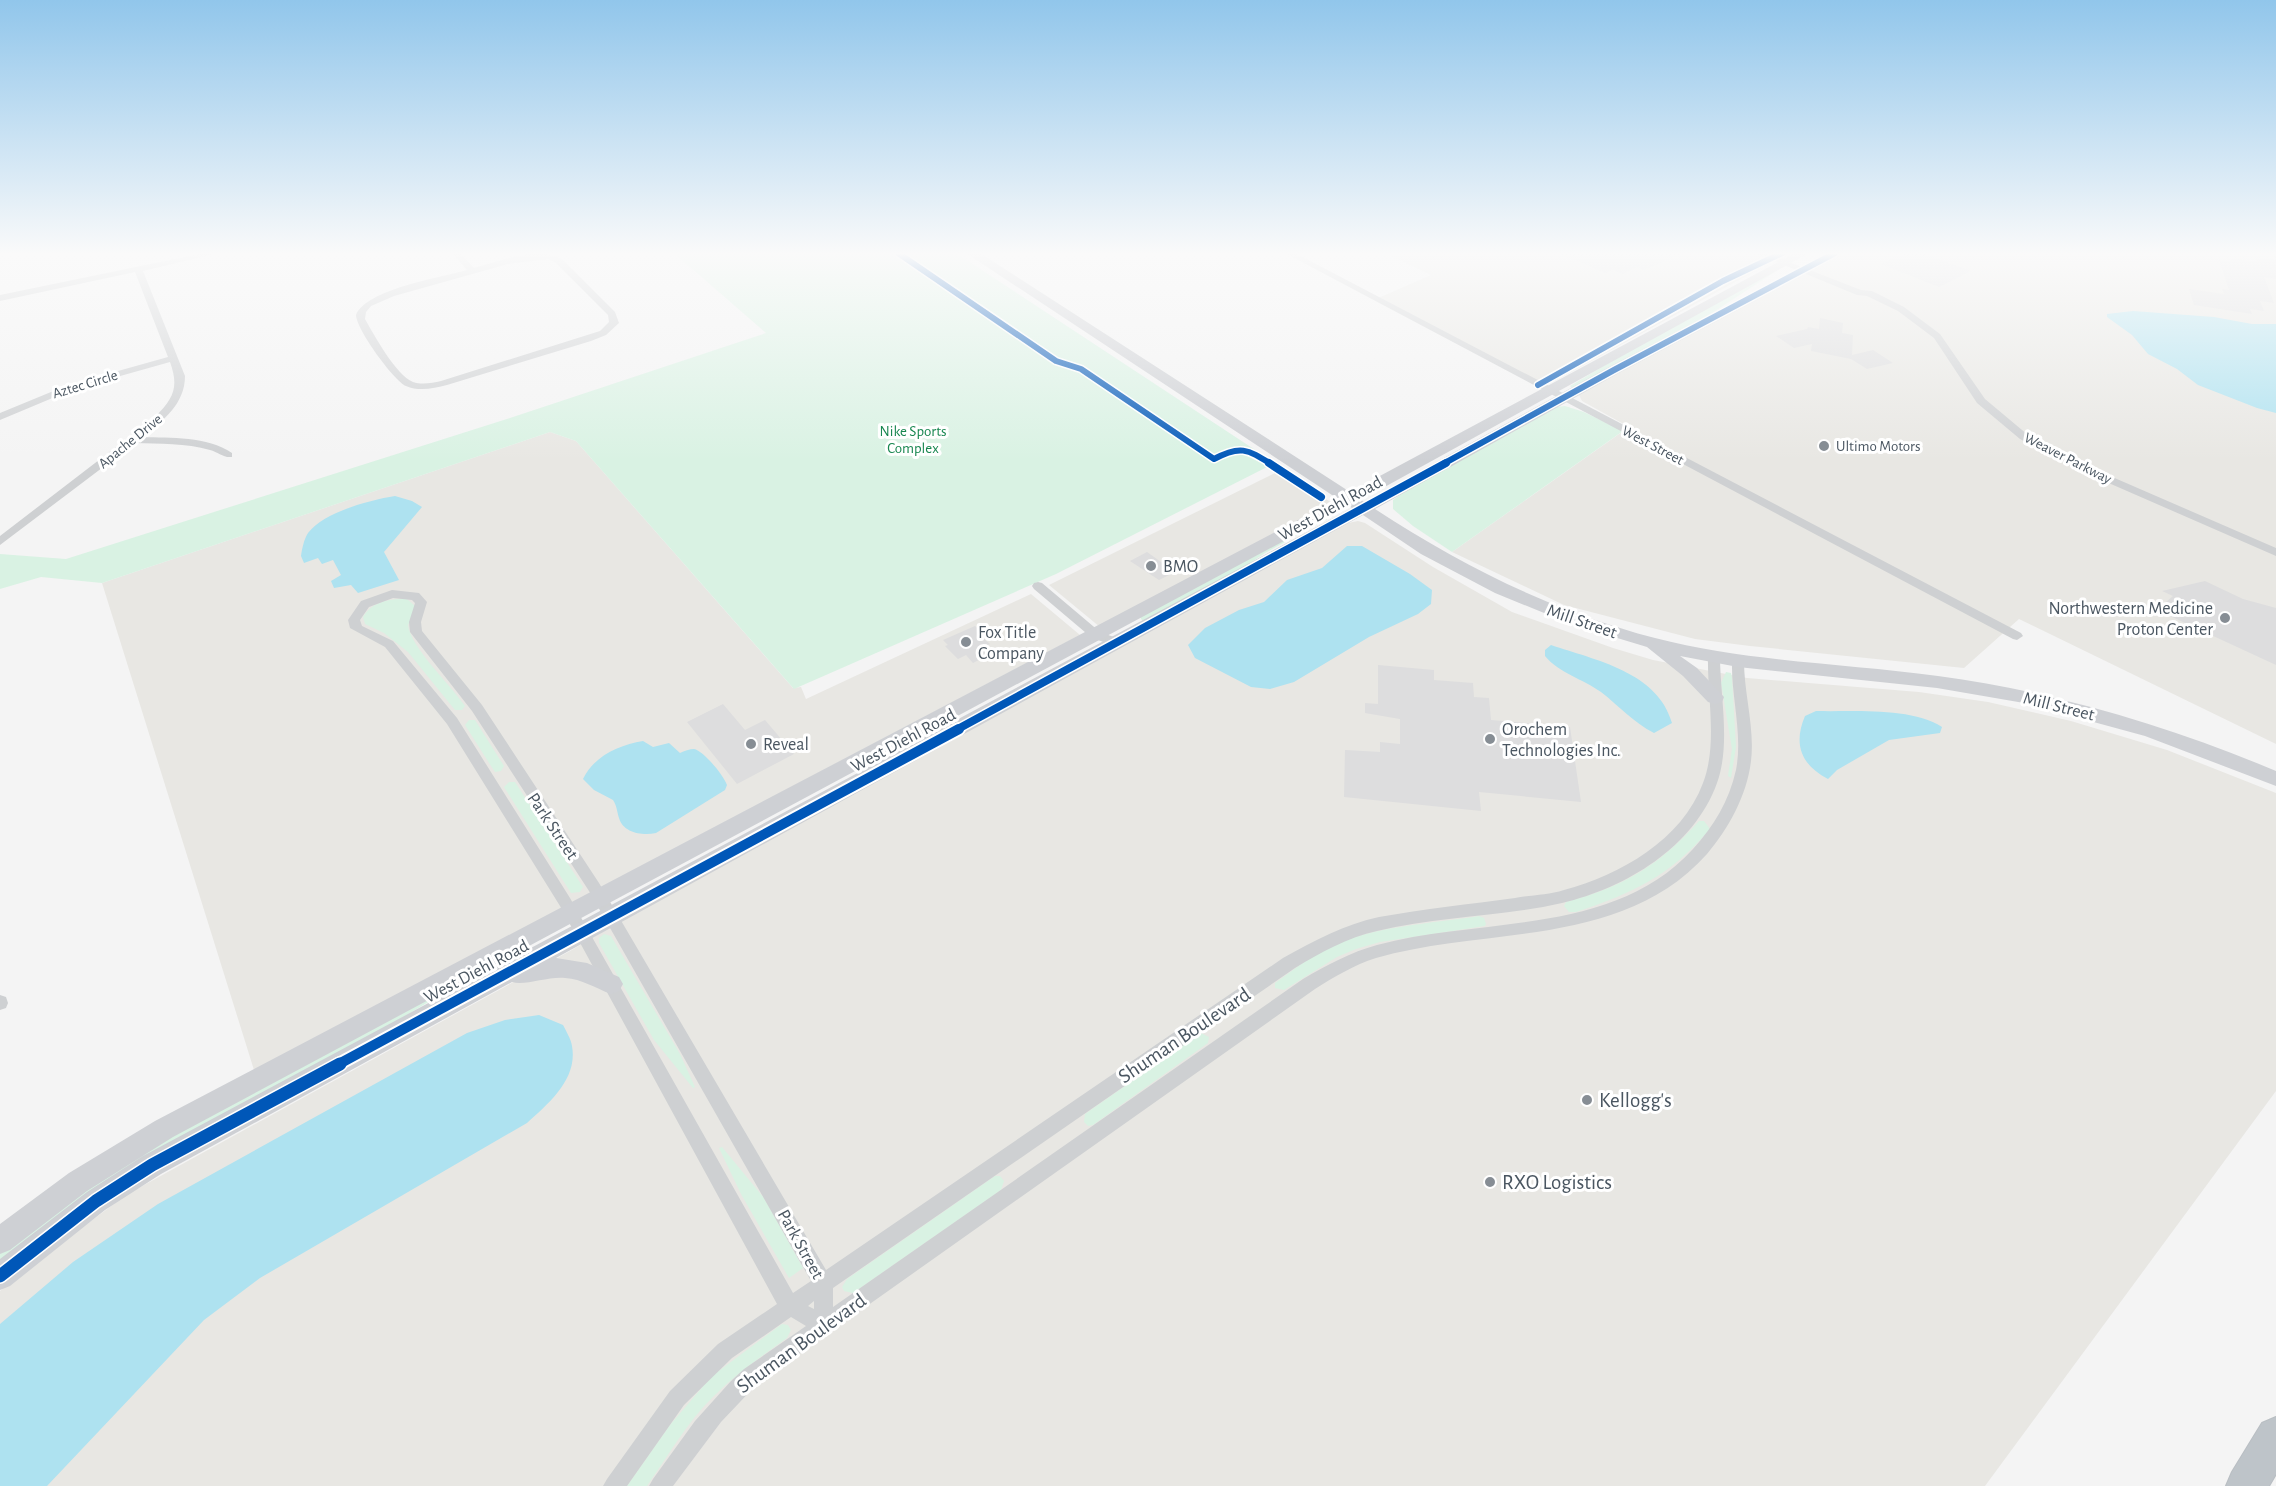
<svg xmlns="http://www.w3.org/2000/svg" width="2276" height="1486" viewBox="0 0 2276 1486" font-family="'Alegreya Sans',sans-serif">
  <rect width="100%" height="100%" fill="#f4f4f4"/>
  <g fill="#e8e7e3">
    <path d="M 1402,253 L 1788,253 L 1542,388 L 1376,299 L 1431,275 L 1393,257 Z"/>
    <path d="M 1843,253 L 2276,253 L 2276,744 L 2019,619 L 1964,668 L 1750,646 L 1695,639 L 1564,605 L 1452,552 L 1629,427 L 1582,401 L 1579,395 L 1720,317 L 1768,294 Z"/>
    <path d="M 550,432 L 576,441 L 793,688 L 801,687 L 806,699 L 1031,594 L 1080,635 L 254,1070 L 102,583 Z"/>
    <path d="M 1281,470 L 1332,503 L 1100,627 L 1049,585 Z"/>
    <path d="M 1358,521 L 1365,523 L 1433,567 L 1512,612 L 1613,648 L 1653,660 L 1747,678 L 1919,692 L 1988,702 L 2071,721 L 2167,750 L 2276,793 L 2276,1091 L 1985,1486 L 0,1486 L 0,1291 L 9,1282 L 126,1195 L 570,951 L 665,895 L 1348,523 Z"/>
  </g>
  <g fill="#d9f2e3">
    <path d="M 674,253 L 956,253 L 1275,463 L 1056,574 L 794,689 L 576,441 L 550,432 L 102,583 L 41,577 L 0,589 L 0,554 L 66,559 L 510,418 L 766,333 Z"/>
    <path d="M 1778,270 L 1712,313 L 1572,388 L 1570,386 L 1651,338 Z"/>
    <path d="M 1565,406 L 1584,412 L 1623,431 L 1452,552 L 1413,526 L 1393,509 L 1393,500 L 1403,493 L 1556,407 Z"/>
    <path d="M 1334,513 L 1336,514 L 1265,553 L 1225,580 L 1143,622 L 1140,617 Z"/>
    <path d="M 401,599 L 407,599 L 415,606 L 415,612 L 408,625 C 411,648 450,684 465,706 L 462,710 L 455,710 L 408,652 L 384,633 L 365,624 L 363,617 C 370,604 386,599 401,599 Z"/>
    <path d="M 1726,672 L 1731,673 L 1732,678 L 1736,747 L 1731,778 L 1728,776 L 1732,749 L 1721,683 Z"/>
    <path d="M 469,720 L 475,720 L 504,766 L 501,771 L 495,772 L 491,766 L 465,725 Z"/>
    <path d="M 509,782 L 515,782 L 583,887 L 580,892 L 571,893 L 504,787 Z"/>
    <path d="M 1699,821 L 1704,821 L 1710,829 C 1670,876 1633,893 1576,912 L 1569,912 L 1564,906 L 1566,902 C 1623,887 1660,865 1699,821 Z"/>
    <path d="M 1479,916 L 1484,918 L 1486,924 L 1485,926 L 1380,942 L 1356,949 L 1337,957 L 1284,990 L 1275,988 L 1275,983 C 1291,972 1308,958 1325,949 C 1371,926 1429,924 1479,916 Z"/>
    <path d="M 557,930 L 445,992 L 0,1260 L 0,1252 L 123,1163 Z"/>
    <path d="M 604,934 L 611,936 L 680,1054 L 695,1087 L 693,1088 L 654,1040 L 599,943 L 599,938 Z"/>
    <path d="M 1201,1033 L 1209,1037 L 1208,1043 L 1093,1125 L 1088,1126 L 1084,1122 L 1085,1114 Z"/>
    <path d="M 722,1147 L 764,1198 L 803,1268 L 789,1278 L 741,1194 L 719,1148 Z"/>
    <path d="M 995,1176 L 1000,1176 L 1004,1181 L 1001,1190 L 853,1293 L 844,1291 L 842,1287 L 847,1279 Z"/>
    <path d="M 782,1324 L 788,1325 L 791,1330 L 787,1338 C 762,1356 736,1374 714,1396 C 687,1422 668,1456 647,1486 L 627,1486 L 670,1425 L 712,1376 Z"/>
  </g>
  <g fill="#aee2f0">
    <path d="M 2133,311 L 2214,317 L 2252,324 L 2276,324 L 2276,413 L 2257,408 L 2198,385 L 2177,369 L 2148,354 L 2132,335 L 2107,317 L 2107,314 Z"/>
    <path d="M 395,496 L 412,501 L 422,507 L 384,552 L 399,580 L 358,593 L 351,585 L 334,588 L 331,581 L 341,575 L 333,560 L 322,564 L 318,558 L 304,563 L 301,556 C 302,549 304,539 308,533 C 324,512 370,500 395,496 Z"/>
    <path d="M 1347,546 L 1362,546 L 1410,574 L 1432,590 L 1431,604 L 1418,614 L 1369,637 L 1294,682 L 1270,689 L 1251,687 L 1195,658 L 1188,645 L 1205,628 L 1239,610 L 1264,602 L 1287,580 L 1322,568 Z"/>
    <path d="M 1551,645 C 1595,660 1658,672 1672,723 L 1654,733 C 1634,723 1619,706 1601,692 C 1583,679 1559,673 1545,656 L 1545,650 Z"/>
    <path d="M 1816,711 C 1853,712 1911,707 1942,727 L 1940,733 L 1889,740 L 1837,770 L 1828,779 C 1801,765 1793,744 1805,716 Z"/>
    <path d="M 643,741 L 653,747 L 669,743 L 680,753 C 684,751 690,749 694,749 C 704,751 724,776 727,785 L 725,790 L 656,833 C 643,836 623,833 619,818 C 617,812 617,806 613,800 L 594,790 L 583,779 C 594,756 619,745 643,741 Z"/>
    <path d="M 539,1015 L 563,1025 C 566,1031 571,1039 572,1046 C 578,1079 549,1103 527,1123 L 260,1278 L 204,1320 L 47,1486 L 0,1486 L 0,1324 L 73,1262 L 158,1204 L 467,1033 L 505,1020 Z"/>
  </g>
  <g fill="#ddddde">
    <path d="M 1559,253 L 1603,253 L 1609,255 L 1614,253 L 1683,253 L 1644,270 L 1637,267 L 1623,274 L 1613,270 L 1605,273 Z"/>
    <path d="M 1905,253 L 1923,253 L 1971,271 L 1939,287 L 1881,264 Z"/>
    <path d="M 2255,257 L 2276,260 L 2276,279 L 2264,277 L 2274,303 L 2260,301 L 2264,311 L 2250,309 L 2252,314 L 2194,305 L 2189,289 L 2224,294 L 2222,289 L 2229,290 L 2219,260 L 2232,262 L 2230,258 L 2257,262 Z"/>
    <path d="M 1820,318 L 1843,323 L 1842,333 L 1853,335 L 1852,355 L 1873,350 L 1893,363 L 1867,369 L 1851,359 L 1811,351 L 1812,344 L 1794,348 L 1776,336 L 1807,329 L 1808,327 L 1819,329 Z"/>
    <path d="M 1147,552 L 1161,562 L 1173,573 L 1159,580 L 1130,561 Z"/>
    <path d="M 2205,581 L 2243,599 L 2276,608 L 2276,665 L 2157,610 L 2173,596 L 2162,591 Z"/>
    <path d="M 975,626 L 988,638 L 985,640 L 990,644 L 983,647 L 990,654 L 973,663 L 966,655 L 958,659 L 945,646 L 948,645 L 943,640 Z"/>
    <path d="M 1378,665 L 1434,670 L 1434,680 L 1473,683 L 1474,697 L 1489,698 L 1491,720 L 1570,727 L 1581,802 L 1479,792 L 1481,811 L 1344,797 L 1345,750 L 1380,752 L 1380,742 L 1400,744 L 1400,719 L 1365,713 L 1365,703 L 1378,704 Z"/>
    <path d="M 723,704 L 745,730 L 765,720 L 794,754 L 737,784 L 687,722 Z"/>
  </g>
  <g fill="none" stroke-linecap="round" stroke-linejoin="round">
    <g stroke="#b9bec3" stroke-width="2">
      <path id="highway" d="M 2276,1417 L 2276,1474 L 2269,1486 L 2226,1486 L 2232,1472 L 2262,1423 Z"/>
    </g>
    <g fill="#ced0d2" fill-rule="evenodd">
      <path d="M 204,253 L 218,253 L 143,271 L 185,376 C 185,404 163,421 142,437 C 171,438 207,436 232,453 L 232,457 C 223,458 218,452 210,450 C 186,443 159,444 135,443 L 0,545 L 0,536 L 155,417 C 174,398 179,387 170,362 L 74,389 L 0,420 L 0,413 L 68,385 L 168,357 L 135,272 L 0,301 L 0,295 Z"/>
      <path d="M 452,253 L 460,253 L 474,268 C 501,261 536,246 562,259 L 615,312 L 619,323 L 606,335 L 591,341 L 447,385 C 434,388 420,392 406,386 C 394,381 356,329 356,315 C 367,289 439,278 467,270 ZM 548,259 L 556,263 L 608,315 L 609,322 L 600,331 L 441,381 C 432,383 422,385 413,382 C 396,375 374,335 365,319 L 366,312 L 371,306 L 394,296 L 508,264 Z"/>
      <path d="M 1285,253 L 1295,253 L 2021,633 L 2023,636 L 2017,640 L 2013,639 Z"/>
      <path d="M 1755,253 L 1766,253 L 1861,290 L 1872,291 L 1904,307 L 1940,334 L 1985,399 L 2028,435 L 2080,463 L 2276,548 L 2276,556 L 2072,467 L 2020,439 L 1977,403 L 1934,338 L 1898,311 L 1867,296 L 1857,295 Z"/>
      <path d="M 1038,582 L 1042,583 L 1100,632 L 1122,640 L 1124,643 L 1122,646 L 1118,647 L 1092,638 L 1034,589 L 1032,586 L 1034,583 Z"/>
      <path d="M 392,590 L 419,593 L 427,602 L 421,622 L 422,631 L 482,705 L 599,883 L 826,1270 L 1283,958 C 1313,941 1346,924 1379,917 C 1424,909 1470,904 1515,898 C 1531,895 1548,895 1564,890 C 1620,875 1682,840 1703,783 C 1718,744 1707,696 1708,656 L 1714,652 L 1720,656 C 1720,696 1731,744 1717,783 C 1694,847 1626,888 1562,903 C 1501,917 1438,916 1377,931 C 1348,937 1320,953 1295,968 L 833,1288 L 833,1307 L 1303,979 C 1327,965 1351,952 1377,945 C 1482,917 1614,936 1693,849 C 1714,826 1729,801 1736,770 C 1743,734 1731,697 1732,661 L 1738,657 L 1744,661 C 1744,694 1755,728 1751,761 C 1747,795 1729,828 1707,854 C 1622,949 1486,926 1376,958 C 1354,965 1334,977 1315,989 L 758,1383 L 721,1422 L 673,1486 L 649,1486 L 653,1479 L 695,1421 L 731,1381 L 744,1369 L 806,1326 L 791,1317 L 732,1358 L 684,1405 L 627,1486 L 603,1486 L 607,1479 L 670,1391 L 718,1344 L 777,1304 L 560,906 L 447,724 L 385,647 L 350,628 L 348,620 L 361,601 ZM 393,598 L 412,600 L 415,603 L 409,622 L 410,632 L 472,711 L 589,891 L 811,1281 L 793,1293 L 570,898 L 457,718 L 393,641 L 362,626 L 360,620 L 369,607 ZM 814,1301 L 814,1309 L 808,1306 Z"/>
      <path d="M 0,995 L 6,997 L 8,1003 L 6,1008 L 0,1010 Z"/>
    </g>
    <path fill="#ced0d4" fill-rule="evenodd" d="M 966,253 L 980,253 L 1350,492 L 1795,253 L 1809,253 L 1361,500 L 1364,502 L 1609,367 L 1827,253 L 1841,253 L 1839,256 L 1619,373 L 1375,509 C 1464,567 1552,611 1655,638 C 1748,662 1843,663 1938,676 C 2055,692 2167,725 2276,771 L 2276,786 L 2145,736 L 2024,703 L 1937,688 L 1738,667 L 1680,656 L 1697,668 L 1724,697 L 1722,702 L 1715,704 L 1708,702 L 1683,676 L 1647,647 L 1571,624 L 1495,593 L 1421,554 L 1363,515 L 556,958 L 587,963 L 619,977 L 623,984 L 619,991 L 611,994 C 595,988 582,979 565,978 C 549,976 525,986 512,982 L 161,1174 L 105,1210 L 10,1286 L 0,1290 L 0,1259 L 87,1192 L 143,1156 L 1352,508 L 1349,506 L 173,1137 L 87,1191 L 10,1250 L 0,1254 L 0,1224 L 69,1173 L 155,1121 L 1338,499 Z"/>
    <use href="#highway" fill="#bec4c9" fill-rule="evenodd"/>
    <g stroke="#fff" stroke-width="9">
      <g id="cycleway-far3">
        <path d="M 898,253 L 1056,361 L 1081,369 L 1214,459 C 1240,445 1247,449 1271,464"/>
        <path d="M 1538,385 L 1723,281 L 1782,253"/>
        <path d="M 1443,464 L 1614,370 L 1835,253"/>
      </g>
    </g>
    <g stroke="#fff" stroke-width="11">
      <g id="cycleway-far2">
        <path d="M 1269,463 L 1321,497"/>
        <path d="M 956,730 L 1446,463"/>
      </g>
    </g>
    <g stroke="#fff" stroke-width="14">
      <path id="cycleway-far1" d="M 337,1065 L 959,729"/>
    </g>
    <g stroke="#fff" stroke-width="16">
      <path id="cycleway" d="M 0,1276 L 96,1201 L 152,1165 L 340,1064"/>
    </g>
    <use href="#cycleway-far3" stroke="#0057b8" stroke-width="6"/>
    <use href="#cycleway-far2" stroke="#0057b8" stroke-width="8"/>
    <use href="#cycleway-far1" stroke="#0057b8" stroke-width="10"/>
    <use href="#cycleway" stroke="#0057b8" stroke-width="13"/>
  </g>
  <linearGradient id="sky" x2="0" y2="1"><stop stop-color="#91c6eb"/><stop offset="0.55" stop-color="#fafafa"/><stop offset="1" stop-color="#fafafa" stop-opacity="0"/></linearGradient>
  <rect width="2276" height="461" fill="url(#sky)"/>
  <g fill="#868d94" stroke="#fff" stroke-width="2">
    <circle cx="1824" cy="446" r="6"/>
    <circle cx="1151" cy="566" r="6"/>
    <circle cx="2225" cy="618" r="6"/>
    <circle cx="966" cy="642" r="6"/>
    <circle cx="1490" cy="739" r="6"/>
    <circle cx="751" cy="744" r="6"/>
    <circle cx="1587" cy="1100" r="6"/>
    <circle cx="1490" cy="1182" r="6"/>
  </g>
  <g text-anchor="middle" stroke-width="6" stroke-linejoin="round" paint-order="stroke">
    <g font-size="15" fill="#4a5661" stroke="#fff">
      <text transform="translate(85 384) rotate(-17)" y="5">Aztec Circle</text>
      <text transform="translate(130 441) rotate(-39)" y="5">Apache Drive</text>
      <text transform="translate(1653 445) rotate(28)" y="5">West Street</text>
      <text transform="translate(2068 458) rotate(27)" y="5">Weaver Parkway</text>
    </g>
    <g font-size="15" fill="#17864f" stroke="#fff">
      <text x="913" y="436">Nike Sports<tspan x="913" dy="17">Complex</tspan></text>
    </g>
    <g font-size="15" fill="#4a5661" stroke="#fff" text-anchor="start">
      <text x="1836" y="451">Ultimo Motors</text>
    </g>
    <g font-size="18" fill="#4a5661" stroke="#fff">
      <text transform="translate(1330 508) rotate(-29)" y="6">West Diehl Road</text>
      <text transform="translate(1582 621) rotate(19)" y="6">Mill Street</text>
      <text transform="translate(2059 706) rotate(14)" y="6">Mill Street</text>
      <text transform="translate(903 740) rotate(-28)" y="6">West Diehl Road</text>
      <text transform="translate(553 826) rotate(56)" y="6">Park Street</text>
      <text transform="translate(476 971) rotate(-28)" y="6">West Diehl Road</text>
      <text transform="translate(801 1244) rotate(61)" y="6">Park Street</text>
    </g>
    <g font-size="18" fill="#4a5661" stroke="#fff" text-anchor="start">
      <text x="1163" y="572">BMO</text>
      <text x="2213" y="614" text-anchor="end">Northwestern Medicine<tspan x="2213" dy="21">Proton Center</tspan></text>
      <text x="978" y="638">Fox Title<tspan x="978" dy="21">Company</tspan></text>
      <text x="1502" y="735">Orochem<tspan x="1502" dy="21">Technologies Inc.</tspan></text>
      <text x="763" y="750">Reveal</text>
    </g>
    <g font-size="21" fill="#4a5661" stroke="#fff">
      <text transform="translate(1184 1035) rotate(-34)" y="7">Shuman Boulevard</text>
      <text transform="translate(801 1343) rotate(-36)" y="7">Shuman Boulevard</text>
    </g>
    <g font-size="21" fill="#4a5661" stroke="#fff" text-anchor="start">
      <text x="1599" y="1107">Kellogg's</text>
      <text x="1502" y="1189">RXO Logistics</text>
    </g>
  </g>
</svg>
